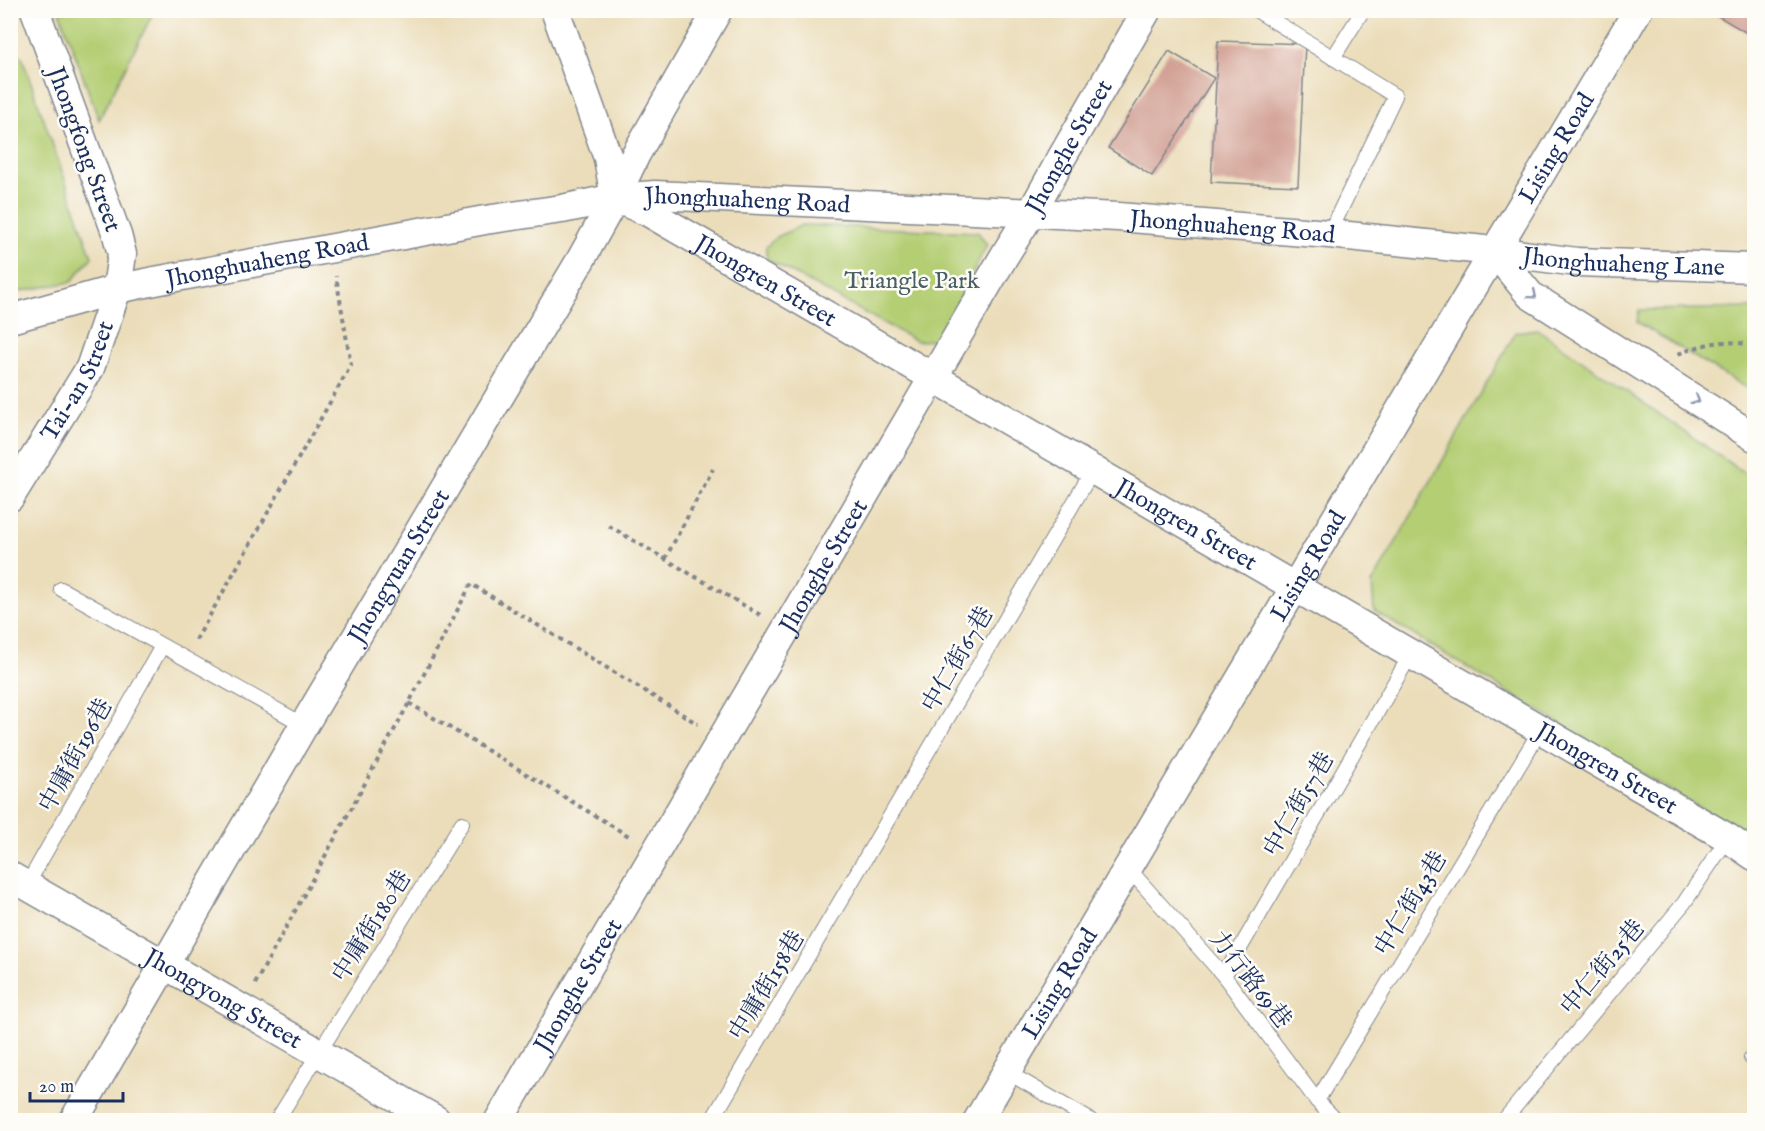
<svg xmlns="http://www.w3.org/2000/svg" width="1765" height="1131" viewBox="0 0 1765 1131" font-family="'IM FELL English','Noto Serif TC',serif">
  <rect width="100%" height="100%" fill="#fdfcf7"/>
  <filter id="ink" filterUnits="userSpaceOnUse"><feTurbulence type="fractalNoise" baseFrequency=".0167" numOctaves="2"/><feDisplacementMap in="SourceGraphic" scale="12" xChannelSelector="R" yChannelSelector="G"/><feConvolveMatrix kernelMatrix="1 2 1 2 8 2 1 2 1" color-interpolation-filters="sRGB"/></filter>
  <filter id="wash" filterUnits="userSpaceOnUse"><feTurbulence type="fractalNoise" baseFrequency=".008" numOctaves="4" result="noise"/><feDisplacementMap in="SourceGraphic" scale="24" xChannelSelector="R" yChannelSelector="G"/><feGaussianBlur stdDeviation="1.35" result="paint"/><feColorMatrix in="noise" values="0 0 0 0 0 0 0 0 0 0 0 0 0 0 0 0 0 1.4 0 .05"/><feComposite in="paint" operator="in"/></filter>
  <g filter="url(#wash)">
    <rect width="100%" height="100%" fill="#ebddba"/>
    <g fill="#b4ce73" stroke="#687e68" stroke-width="1.5">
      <path d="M 59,11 L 154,11 L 99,120 Z"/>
      <path d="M 11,53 L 22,57 L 92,257 L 71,282 L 11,293 Z"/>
      <path d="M 802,225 L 978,232 L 987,245 L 938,340 L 916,341 L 767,259 L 766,247 L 777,237 Z"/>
      <path d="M 1754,308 L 1754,393 L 1637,322 L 1639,310 Z"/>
      <path d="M 1537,329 L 1754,480 L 1754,841 L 1374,611 L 1372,584 L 1516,332 Z"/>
    </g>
    <g id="blocks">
      <g fill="#cf9a8d">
        <path d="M 1712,10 L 1754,10 L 1754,37 L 1711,12 Z"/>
        <path d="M 1218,41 L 1305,44 L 1298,186 L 1211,182 Z"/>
        <path d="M 1169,51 L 1214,78 L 1152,176 L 1108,148 Z"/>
      </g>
    </g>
  </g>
  <g filter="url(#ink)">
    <use href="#blocks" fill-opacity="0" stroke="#83868c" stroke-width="1.5"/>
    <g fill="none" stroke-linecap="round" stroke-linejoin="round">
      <g stroke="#83868c" stroke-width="16">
        <g id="service">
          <path d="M 1256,10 L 1395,96 L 1329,234"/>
          <path d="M 1333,58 L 1363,10"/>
          <path d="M 61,589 L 304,725"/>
          <path d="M 1128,868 L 1224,976 L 1317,1101 L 1336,1120"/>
          <path d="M 27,885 L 162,646"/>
          <path d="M 1224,976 L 1411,654"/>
          <path d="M 1751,1058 L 1754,1052"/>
          <path d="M 1007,1072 L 1090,1120"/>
          <path d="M 1317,1101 L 1541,729"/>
          <path d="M 277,1120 L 462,823"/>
          <path d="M 712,1120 L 1093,470"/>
          <path d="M 1504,1120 L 1684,903 L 1728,838"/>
        </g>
      </g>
      <g stroke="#83868c" stroke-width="31">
        <g id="minor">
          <path id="s1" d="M 555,10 L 608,158 L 615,198 L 648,212 L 1728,838 L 1754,856"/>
          <path d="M 1494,251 L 1530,295 L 1754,437"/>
          <path id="s2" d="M 10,319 L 117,289 L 155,281 L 485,220 L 562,209 L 615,198 L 655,195 L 1118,217 L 1329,234 L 1494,251 L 1577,262 L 1754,268"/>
          <path id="s3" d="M 10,497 L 90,368 L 117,289 L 122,254 L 117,235 L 35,10"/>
          <path id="s4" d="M 10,876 L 436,1120"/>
          <path id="s5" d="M 74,1120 L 304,725 L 580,261 L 615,198 L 636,154 L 718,10"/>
          <path id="s6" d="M 499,1120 L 1006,253 L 1031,213 L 1062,157 L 1147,10"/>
          <path id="s7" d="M 978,1120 L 1638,10"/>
        </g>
      </g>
      <g stroke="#83868c" stroke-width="4" stroke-dasharray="4.5 4.5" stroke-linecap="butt">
        <path d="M 1678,354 C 1707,343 1723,338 1754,346"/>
        <path d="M 609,526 L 762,616"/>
        <path d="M 665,559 L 713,469"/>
        <path d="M 196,640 L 351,365 L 336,276"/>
        <path d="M 409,703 L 632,838"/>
        <path d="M 255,984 L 409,703 L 471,584 L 698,724"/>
      </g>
      <use href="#service" stroke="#fff" stroke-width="14"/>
      <use href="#minor" stroke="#fff" stroke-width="28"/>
    </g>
    <defs><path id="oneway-chevron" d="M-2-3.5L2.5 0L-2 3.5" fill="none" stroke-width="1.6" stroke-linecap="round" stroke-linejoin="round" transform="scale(1.5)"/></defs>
    <g stroke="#8d97ae">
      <use href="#oneway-chevron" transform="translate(1533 295) rotate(40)"/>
      <use href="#oneway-chevron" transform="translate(1696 400) rotate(32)"/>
    </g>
  </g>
  <g text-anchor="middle" stroke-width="5" stroke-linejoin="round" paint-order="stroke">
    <g font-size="24" fill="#1b2f5e" stroke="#fdfcf7">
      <text dy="8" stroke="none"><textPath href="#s6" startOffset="1128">Jhonghe Street</textPath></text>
      <text dy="8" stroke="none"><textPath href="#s7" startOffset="1131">Lising Road</textPath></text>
      <text transform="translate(85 149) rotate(70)" y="8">Jhongfong Street</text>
      <text dy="8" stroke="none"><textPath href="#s2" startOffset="750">Jhonghuaheng Road</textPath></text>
      <text dy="8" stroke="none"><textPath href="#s2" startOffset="1236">Jhonghuaheng Road</textPath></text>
      <text dy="8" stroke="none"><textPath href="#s2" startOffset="1629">Jhonghuaheng Lane</textPath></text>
      <text dy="8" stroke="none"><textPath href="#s2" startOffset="264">Jhonghuaheng Road</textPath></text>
      <text dy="8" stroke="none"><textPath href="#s1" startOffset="370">Jhongren Street</textPath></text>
      <text dy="8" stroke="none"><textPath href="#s3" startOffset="135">Tai-an Street</textPath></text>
      <text dy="8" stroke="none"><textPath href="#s1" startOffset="856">Jhongren Street</textPath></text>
      <text dy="8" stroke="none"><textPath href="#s6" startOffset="642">Jhonghe Street</textPath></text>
      <text dy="8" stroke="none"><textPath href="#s7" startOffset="645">Lising Road</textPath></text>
      <text dy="8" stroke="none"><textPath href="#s5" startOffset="642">Jhongyuan Street</textPath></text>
      <text transform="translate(957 659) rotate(-60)" y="8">中仁街67巷</text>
      <text transform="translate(75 755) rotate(-61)" y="8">中庸街196巷</text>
      <text dy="8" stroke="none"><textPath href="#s1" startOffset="1342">Jhongren Street</textPath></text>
      <text transform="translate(1298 804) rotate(-60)" y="8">中仁街57巷</text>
      <text transform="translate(1410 903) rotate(-59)" y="8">中仁街43巷</text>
      <text transform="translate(371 926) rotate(-58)" y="8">中庸街180巷</text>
      <text transform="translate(1602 967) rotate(-50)" y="8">中仁街25巷</text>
      <text transform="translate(1251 979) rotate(52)" y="8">力行路69巷</text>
      <text dy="8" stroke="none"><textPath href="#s7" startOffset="159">Lising Road</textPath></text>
      <text dy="8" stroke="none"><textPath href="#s6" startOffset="156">Jhonghe Street</textPath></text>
      <text transform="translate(766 985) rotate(-59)" y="8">中庸街158巷</text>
      <text dy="8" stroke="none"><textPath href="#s4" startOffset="246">Jhongyong Street</textPath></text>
    </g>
    <g font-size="24" fill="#495f64" stroke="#fdfcf7">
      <text x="912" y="288">Triangle Park</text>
    </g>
  </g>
  <rect width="1765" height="1131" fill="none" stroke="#fdfcf7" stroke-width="36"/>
  <path d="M30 1092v9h93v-9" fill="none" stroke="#1b2f5e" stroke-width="3"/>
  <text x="39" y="1092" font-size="18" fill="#1b2f5e" stroke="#fdfcf7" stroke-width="4.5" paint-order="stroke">20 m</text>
</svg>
